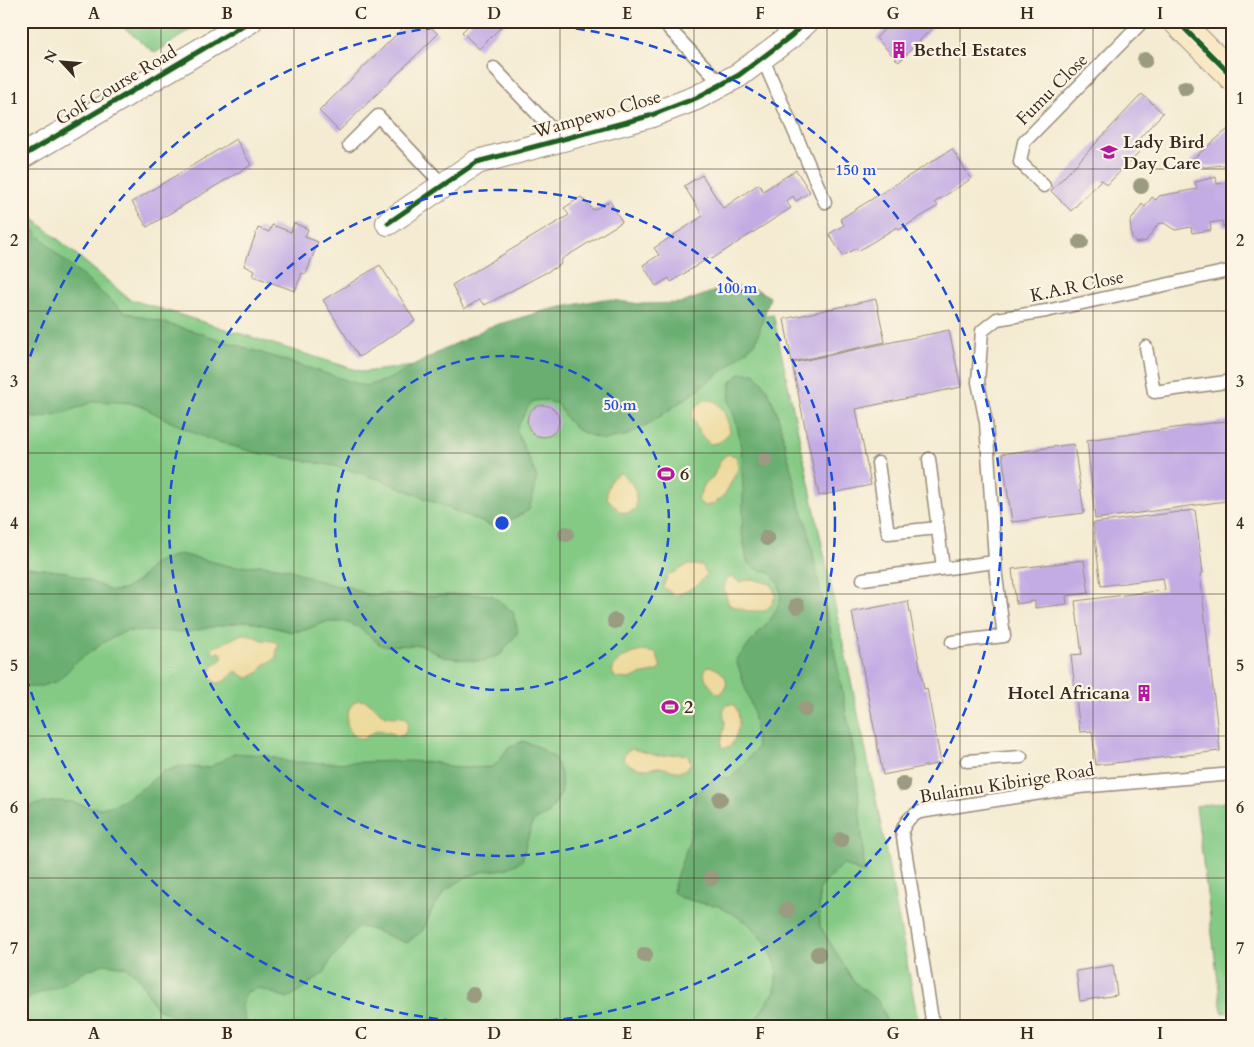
<svg xmlns="http://www.w3.org/2000/svg" width="1254" height="1047" viewBox="0 0 1254 1047" font-family="Cardo,serif">
  <rect width="100%" height="100%" fill="#fcf5e5"/>
  <filter id="ink" filterUnits="userSpaceOnUse"><feTurbulence type="fractalNoise" baseFrequency=".02" numOctaves="2"/><feDisplacementMap in="SourceGraphic" scale="10" xChannelSelector="R" yChannelSelector="G"/><feConvolveMatrix kernelMatrix="1 2 1 2 8 2 1 2 1" color-interpolation-filters="sRGB"/></filter>
  <filter id="wash" filterUnits="userSpaceOnUse"><feTurbulence type="fractalNoise" baseFrequency=".0096" numOctaves="4" result="noise"/><feDisplacementMap in="SourceGraphic" scale="20" xChannelSelector="R" yChannelSelector="G"/><feGaussianBlur stdDeviation="1.12" result="paint"/><feColorMatrix in="noise" values="0 0 0 0 0 0 0 0 0 0 0 0 0 0 0 0 0 1.4 0 .05"/><feComposite in="paint" operator="in"/></filter>
  <g filter="url(#wash)">
    <rect width="100%" height="100%" fill="#f4ebd2"/>
    <g fill="#84ca85" stroke="#607a52">
      <path d="M 116,21 L 204,21 L 155,53 Z"/>
      <path d="M 21,208 L 129,299 L 363,372 L 502,356 L 773,314 L 874,789 L 919,1026 L 21,1026 Z"/>
      <path d="M 1233,609 L 1233,659 L 1228,659 L 1223,610 Z"/>
      <path d="M 1233,801 L 1233,1012 L 1222,1013 L 1196,806 Z"/>
    </g>
    <g fill="#6bae72" stroke="#536c48">
      <path d="M 21,216 L 57,254 L 124,312 L 193,331 L 365,386 L 387,380 L 439,352 L 489,327 L 547,310 L 604,299 L 640,304 L 682,303 L 728,286 L 756,289 L 770,297 L 756,342 L 730,365 L 696,391 L 655,420 L 628,435 L 603,440 L 577,430 L 568,421 L 557,404 L 544,400 L 533,401 L 528,407 L 516,430 L 537,477 L 529,510 L 496,528 L 379,479 L 335,466 L 253,452 L 208,439 L 171,422 L 143,407 L 130,403 L 95,401 L 67,412 L 38,418 L 21,417 Z"/>
      <path d="M 740,373 L 755,373 L 767,389 L 777,412 L 799,502 L 808,529 L 821,594 L 829,622 L 856,764 L 865,874 L 842,864 L 819,890 L 820,926 L 854,982 L 880,1003 L 888,1026 L 751,1026 L 775,991 L 777,966 L 766,943 L 747,922 L 718,906 L 697,902 L 679,897 L 673,892 C 675,874 686,855 690,837 C 693,823 693,808 695,794 L 717,777 L 731,778 L 757,748 L 753,711 L 736,660 L 772,617 L 778,606 L 781,596 L 779,583 L 770,573 L 754,568 L 747,561 L 741,528 L 743,521 L 743,491 L 741,448 L 737,425 L 729,401 L 731,382 Z"/>
      <path d="M 180,554 L 234,567 L 262,565 L 289,569 L 313,579 L 333,585 L 349,587 L 368,595 L 386,594 L 435,596 L 467,594 L 492,595 L 513,612 L 518,632 L 501,654 L 485,661 L 476,661 L 444,657 L 422,645 L 382,646 L 358,627 L 345,622 L 326,622 L 305,630 L 292,632 L 248,621 L 217,626 L 188,632 L 127,631 L 106,641 L 75,663 L 58,681 L 38,687 L 21,687 L 21,566 L 66,572 L 97,584 L 111,591 L 123,590 L 138,581 L 151,566 L 156,562 Z"/>
      <path d="M 523,741 L 538,747 L 555,758 L 561,774 L 562,792 L 549,813 L 533,822 L 527,840 L 522,861 L 506,869 L 485,871 L 466,877 L 445,891 L 432,910 L 423,930 L 407,943 C 391,938 376,929 359,927 L 350,935 L 344,946 L 332,958 L 324,973 L 298,992 L 287,998 L 258,988 L 247,992 L 241,1005 L 245,1021 L 244,1026 L 191,1026 L 155,1007 L 140,979 L 126,967 L 104,964 L 88,970 L 58,987 L 34,995 L 21,1004 L 21,812 L 33,805 L 57,801 L 72,802 L 89,807 L 100,808 L 110,806 L 122,801 L 146,786 L 162,772 L 181,766 L 201,768 L 210,767 L 235,753 L 265,755 L 289,762 L 328,763 L 398,761 L 435,762 L 448,767 L 460,768 L 492,767 L 498,762 L 508,748 Z"/>
    </g>
    <g fill="#eeda9e" stroke="#94825e">
      <path d="M 705,400 C 708,400 711,400 713,401 C 724,406 728,421 730,432 L 720,442 L 711,444 L 704,439 L 696,426 L 692,415 L 695,407 Z"/>
      <path d="M 728,454 L 736,456 L 738,469 L 725,494 L 714,504 L 704,506 L 698,500 C 700,495 702,489 705,484 C 708,481 712,479 714,475 C 718,466 719,459 728,454 Z"/>
      <path d="M 620,473 C 635,484 637,490 636,508 L 629,513 L 620,512 L 607,498 L 607,490 L 612,478 Z"/>
      <path d="M 687,565 L 701,565 L 707,574 C 697,587 690,590 675,596 L 663,587 L 668,574 L 678,571 Z"/>
      <path d="M 733,577 L 739,582 L 752,579 L 771,584 L 776,595 L 771,605 L 765,611 L 748,611 L 729,605 L 724,590 L 726,579 Z"/>
      <path d="M 242,634 C 250,634 255,637 262,640 C 267,641 273,640 278,643 L 276,657 L 272,661 L 265,664 L 258,673 L 249,678 L 245,677 L 236,671 C 228,678 227,682 216,683 L 211,679 L 210,674 L 213,666 L 221,660 L 223,656 L 221,653 L 218,652 L 214,654 L 212,651 L 213,647 L 220,645 Z"/>
      <path d="M 642,651 L 656,653 L 661,667 L 658,671 L 639,675 L 629,679 L 616,678 L 612,672 C 615,658 630,654 642,651 Z"/>
      <path d="M 709,666 C 723,670 734,682 720,694 L 716,693 C 710,685 701,678 706,667 Z"/>
      <path d="M 358,700 C 360,701 363,700 366,701 C 374,704 378,713 386,716 C 392,718 401,715 406,719 C 410,724 406,730 404,735 L 399,736 L 388,732 L 377,730 L 363,739 C 348,737 342,718 351,706 C 352,704 356,701 358,700 Z"/>
      <path d="M 733,704 C 744,716 738,735 730,747 L 723,748 L 721,746 C 721,738 724,732 725,725 C 725,717 721,713 726,705 Z"/>
      <path d="M 632,749 L 658,756 L 679,754 L 687,755 L 691,762 C 684,778 672,769 660,767 C 656,767 652,768 648,769 C 639,769 628,766 623,759 L 625,753 Z"/>
    </g>
    <g fill="none" stroke-linecap="round" stroke-linejoin="round">
      <path stroke="#4dbbc5" stroke-width="7" d="M 1198,1026 L 1233,1021"/>
    </g>
    <g id="blocks">
      <g fill="#c3ace4">
        <path d="M 410,21 L 425,21 L 438,34 L 339,131 L 319,111 Z"/>
        <path d="M 473,21 L 507,21 L 479,49 L 462,32 Z"/>
        <path d="M 892,21 L 939,21 L 899,62 L 876,38 Z"/>
        <path d="M 1142,94 L 1163,113 L 1133,145 L 1140,151 L 1107,185 L 1101,180 L 1071,211 L 1051,191 Z"/>
        <path d="M 1233,125 L 1233,164 L 1205,167 L 1189,162 Z"/>
        <path d="M 236,139 L 251,165 L 147,227 L 132,202 Z"/>
        <path d="M 952,149 L 971,179 L 935,202 L 938,206 L 899,230 L 897,227 L 858,251 L 856,248 L 843,256 L 829,234 L 844,225 L 840,219 Z"/>
        <path d="M 796,170 L 810,192 L 796,201 L 793,196 L 786,201 L 791,208 L 712,259 L 710,257 L 671,282 L 669,278 L 656,286 L 643,265 L 659,255 L 654,248 L 703,216 L 684,186 L 702,175 L 723,208 L 759,184 L 763,191 Z"/>
        <path d="M 1216,177 L 1217,184 L 1233,181 L 1233,225 L 1223,227 L 1222,221 L 1210,223 L 1211,230 L 1192,233 L 1191,227 L 1175,230 L 1164,223 L 1158,224 L 1146,241 L 1136,243 L 1132,239 L 1130,222 L 1142,204 L 1145,207 L 1152,197 L 1156,200 L 1159,196 L 1197,189 L 1195,182 Z"/>
        <path d="M 581,197 L 593,210 L 610,201 L 622,222 L 562,259 L 560,265 L 485,305 L 479,300 L 464,309 L 452,285 L 569,215 L 564,208 Z"/>
        <path d="M 294,223 L 308,229 L 305,237 L 318,242 L 306,274 L 302,273 L 295,291 L 253,276 L 255,270 L 244,266 L 258,228 L 269,232 L 272,225 L 291,232 Z"/>
        <path d="M 380,265 L 415,321 L 359,357 L 323,300 Z"/>
        <path d="M 876,299 L 885,342 L 792,362 L 784,319 Z"/>
        <path d="M 949,330 L 961,387 L 856,409 L 871,485 L 819,496 L 792,363 Z"/>
        <circle cx="543" cy="421" r="16"/>
        <path d="M 1233,420 L 1233,500 L 1095,519 L 1087,440 Z"/>
        <path d="M 1074,444 L 1084,513 L 1012,522 L 1002,454 Z"/>
        <path d="M 1195,510 L 1203,573 L 1200,574 L 1220,751 L 1096,765 L 1092,731 L 1080,732 L 1071,655 L 1082,654 L 1075,601 L 1165,590 L 1163,578 L 1101,586 L 1093,523 Z"/>
        <path d="M 1084,560 L 1089,593 L 1066,596 L 1067,604 L 1035,608 L 1035,601 L 1016,604 L 1012,569 Z"/>
        <path d="M 908,601 L 924,689 L 927,688 L 941,763 L 883,775 L 852,612 Z"/>
        <path d="M 1113,965 L 1117,995 L 1080,1001 L 1076,971 Z"/>
      </g>
    </g>
  </g>
  <g filter="url(#ink)">
    <use href="#blocks" fill-opacity="0" stroke="#988a78" stroke-width="1"/>
    <g fill="none" stroke-linecap="round" stroke-linejoin="round">
      <g stroke="#988a78" stroke-width="15">
        <g id="lane">
          <path d="M 662,21 L 721,84"/>
          <path d="M 762,57 L 825,202"/>
          <path d="M 494,68 L 562,140"/>
          <path d="M 349,145 L 378,116 L 443,185"/>
          <path d="M 1044,186 L 1020,162 L 1024,142 L 1143,21"/>
          <path d="M 1146,347 L 1154,392 L 1233,381"/>
          <path d="M 929,459 L 943,568"/>
          <path d="M 878,463 L 888,533 L 938,528"/>
          <path d="M 863,579 L 995,562"/>
          <path d="M 952,642 L 1004,636 L 996,576 L 986,422 L 978,382 L 982,331 L 997,319 L 1046,311 L 1233,270"/>
          <path d="M 967,761 L 1021,757"/>
          <path d="M 933,1026 L 902,831 C 906,821 910,816 920,812 L 1079,787 L 1233,774"/>
        </g>
      </g>
      <g stroke="#988a78" stroke-width="26">
        <g id="street">
          <path d="M 21,157 L 250,21"/>
          <path d="M 388,223 L 477,162 L 649,116 L 696,98 L 739,75 L 791,36 L 807,21"/>
        </g>
      </g>
      <g stroke="#988a78" stroke-width="30">
        <path id="secondary" d="M 1177,21 L 1233,77"/>
      </g>
      <use href="#lane" stroke="#fff" stroke-width="12"/>
      <use href="#street" stroke="#fff" stroke-width="24"/>
      <use href="#secondary" stroke="#fae7c3" stroke-width="28"/>
      <g stroke="#fcf5e5" stroke-width="8">
        <g id="cycleway">
          <path d="M 1177,21 L 1233,77"/>
          <path d="M 21,157 L 250,21"/>
          <path d="M 388,223 L 477,162 L 649,116 L 696,98 L 739,75 L 791,36 L 807,21"/>
        </g>
      </g>
      <use href="#cycleway" stroke="#1b5e20" stroke-width="5"/>
    </g>
    <g fill="#9a9b80">
      <circle cx="1145" cy="60" r="8"/>
      <circle cx="1185" cy="88" r="8"/>
      <circle cx="1141" cy="186" r="8"/>
      <circle cx="1081" cy="242" r="8"/>
      <circle cx="765" cy="460" r="8"/>
      <circle cx="566" cy="534" r="8"/>
      <circle cx="767" cy="538" r="8"/>
      <circle cx="797" cy="606" r="8"/>
      <circle cx="615" cy="621" r="8"/>
      <circle cx="805" cy="709" r="8"/>
      <circle cx="903" cy="784" r="8"/>
      <circle cx="720" cy="799" r="8"/>
      <circle cx="841" cy="840" r="8"/>
      <circle cx="711" cy="878" r="8"/>
      <circle cx="787" cy="910" r="8"/>
      <circle cx="818" cy="954" r="8"/>
      <circle cx="645" cy="955" r="8"/>
      <circle cx="473" cy="995" r="8"/>
    </g>
  </g>
  <path fill="none" stroke="#3b2a1e" stroke-width="1" stroke-opacity="0.55" d="M 161,21 L 161,1026M 294,21 L 294,1026M 427,21 L 427,1026M 560,21 L 560,1026M 694,21 L 694,1026M 827,21 L 827,1026M 960,21 L 960,1026M 1093,21 L 1093,1026M 21,169 L 1233,169M 21,311 L 1233,311M 21,453 L 1233,453M 21,594 L 1233,594M 21,736 L 1233,736M 21,878 L 1233,878"/>
  <g fill="none" stroke="#1d4ed8" stroke-width="2.5" stroke-dasharray="9 6">
    <circle cx="502" cy="523" r="167"/>
    <circle cx="502" cy="523" r="333"/>
    <path d="M21 385A500 500 0 1 1 21 661"/>
  </g>
  <defs>
    <g id="building-bare" transform="scale(1.35)"><path d="M-4-6H4V6H1V3H-1V6H-4ZM-2.5-4.3h1.7v1.8h-1.7ZM.8-4.3h1.7v1.8H.8ZM-2.5-1h1.7V.8h-1.7ZM.8-1h1.7V.8H.8Z" fill="#b5179e" stroke="#fcf5e5" stroke-width="2.5" paint-order="stroke"/></g>
    <g id="school-bare" transform="scale(1.35)"><path d="M0-5L7-2L0 1L-7-2ZM-4 1L0 2.5L4 1V4Q0 6-4 4Z" fill="#b5179e" stroke="#fcf5e5" stroke-width="2.5" paint-order="stroke"/></g>
    <g id="stadium-bare" transform="scale(1.35)"><path d="M0-5a6.5 5 0 1 0 0 10a6.5 5 0 1 0 0-10ZM-3.5-1.8h7v3.6h-7Z" fill="#b5179e" stroke="#fcf5e5" stroke-width="2.5" paint-order="stroke"/></g>
  </defs>
  <g fill-rule="evenodd">
    <use href="#building-bare" x="899" y="50"/>
    <use href="#school-bare" x="1109" y="152"/>
    <use href="#stadium-bare" x="666" y="474"/>
    <use href="#building-bare" x="1144" y="693"/>
    <use href="#stadium-bare" x="670" y="707"/>
  </g>
  <g text-anchor="middle" stroke-width="4.5" stroke-linejoin="round" paint-order="stroke">
    <g font-size="18" font-weight="bold" fill="#3b2a1e" stroke="#fcf5e5" text-anchor="start">
      <text x="913" y="56">Bethel Estates</text>
      <text x="1123" y="148">Lady Bird<tspan x="1123" dy="21">Day Care</tspan></text>
      <text x="680" y="480">6</text>
      <text x="1130" y="699" text-anchor="end">Hotel Africana</text>
      <text x="684" y="713">2</text>
    </g>
    <g font-size="18" fill="#3b2a1e" stroke="#fcf5e5">
      <text transform="translate(116 85) rotate(-31)" y="6">Golf Course Road</text>
      <text transform="translate(1052 89) rotate(-45)" y="6">Fumu Close</text>
      <text transform="translate(597 114) rotate(-16)" y="6">Wampewo Close</text>
      <text transform="translate(1077 286) rotate(-12)" y="6">K.A.R Close</text>
      <text transform="translate(1007 783) rotate(-9)" y="6">Bulaimu Kibirige Road</text>
    </g>
  </g>
  <circle cx="502" cy="523" r="8" fill="#1d4ed8" stroke="#fcf5e5" stroke-width="2.5"/>
  <g font-size="15" text-anchor="middle" font-weight="bold" fill="#1d4ed8" stroke="#fcf5e5" stroke-width="4.5" stroke-linejoin="round" paint-order="stroke">
    <text x="856" y="175">150 m</text>
    <text x="737" y="293">100 m</text>
    <text x="620" y="410">50 m</text>
  </g>
  <rect width="1254" height="1047" fill="none" stroke="#fcf5e5" stroke-width="55"/>
  <g transform="translate(62 62) rotate(296)" stroke="#fcf5e5" stroke-width="4" paint-order="stroke">
  <path d="M0-4L9 19L0 12L-9 19Z" fill="#3b2a1e"/>
  <text y="-8" font-size="14" font-weight="bold" text-anchor="middle" fill="#3b2a1e">N</text>
  </g>
  <rect x="28" y="28" width="1198" height="992" fill="none" stroke="#3b2a1e" stroke-width="2"/>
  <g font-size="16" text-anchor="middle" font-weight="bold" fill="#3b2a1e">
    <text x="94" y="19">A</text>
    <text x="227" y="19">B</text>
    <text x="361" y="19">C</text>
    <text x="494" y="19">D</text>
    <text x="627" y="19">E</text>
    <text x="760" y="19">F</text>
    <text x="893" y="19">G</text>
    <text x="1027" y="19">H</text>
    <text x="1160" y="19">I</text>
    <text x="14" y="104">1</text>
    <text x="1240" y="104">1</text>
    <text x="14" y="246">2</text>
    <text x="1240" y="246">2</text>
    <text x="14" y="387">3</text>
    <text x="1240" y="387">3</text>
    <text x="14" y="529">4</text>
    <text x="1240" y="529">4</text>
    <text x="14" y="671">5</text>
    <text x="1240" y="671">5</text>
    <text x="14" y="813">6</text>
    <text x="1240" y="813">6</text>
    <text x="14" y="954">7</text>
    <text x="1240" y="954">7</text>
    <text x="94" y="1039">A</text>
    <text x="227" y="1039">B</text>
    <text x="361" y="1039">C</text>
    <text x="494" y="1039">D</text>
    <text x="627" y="1039">E</text>
    <text x="760" y="1039">F</text>
    <text x="893" y="1039">G</text>
    <text x="1027" y="1039">H</text>
    <text x="1160" y="1039">I</text>
  </g>
</svg>
